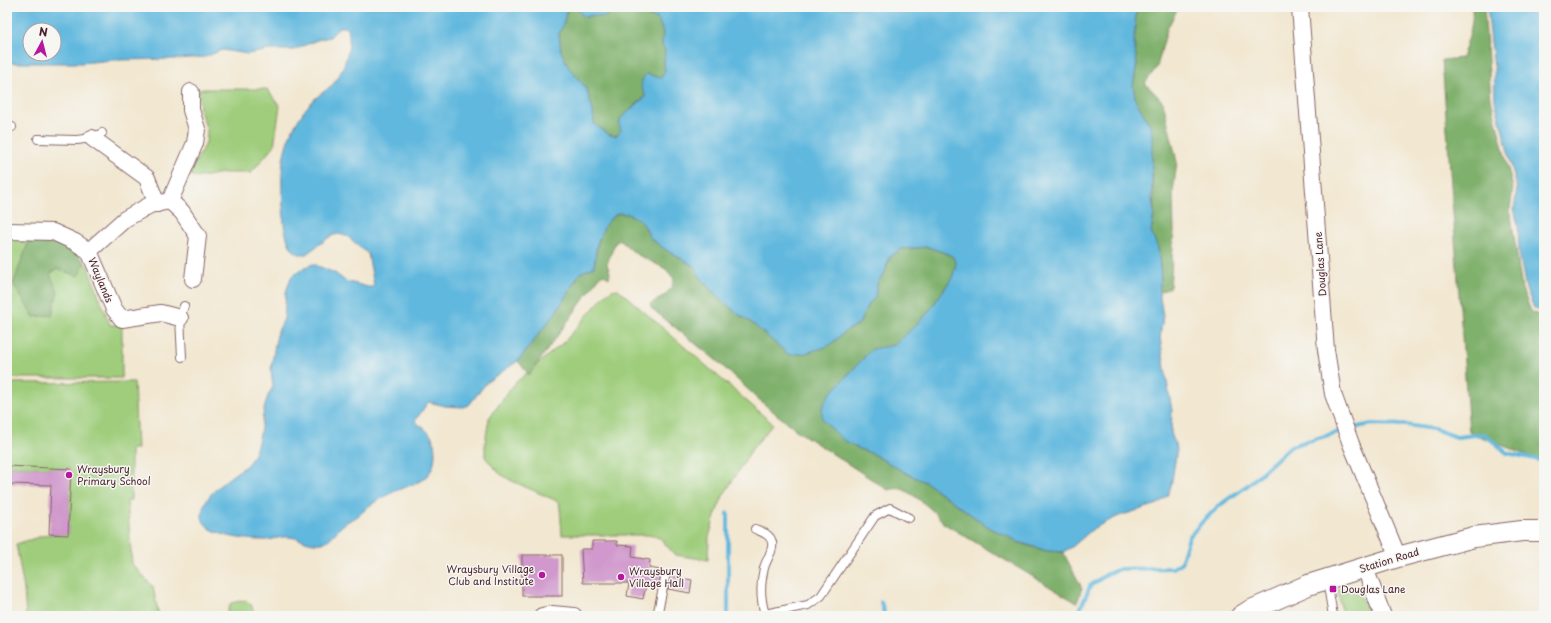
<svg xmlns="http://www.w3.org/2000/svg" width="1551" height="623" viewBox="0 0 1551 623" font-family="'Playpen Sans',sans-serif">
  <rect width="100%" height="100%" fill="#f6f6f2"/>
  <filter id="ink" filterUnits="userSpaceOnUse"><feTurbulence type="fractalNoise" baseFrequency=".025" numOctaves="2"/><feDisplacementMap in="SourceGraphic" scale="8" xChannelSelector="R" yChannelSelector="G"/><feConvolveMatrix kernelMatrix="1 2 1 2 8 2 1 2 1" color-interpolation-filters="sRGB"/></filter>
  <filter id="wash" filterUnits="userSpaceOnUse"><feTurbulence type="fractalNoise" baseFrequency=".012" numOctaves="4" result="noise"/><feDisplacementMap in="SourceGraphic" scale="16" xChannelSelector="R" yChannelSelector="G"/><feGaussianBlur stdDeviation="0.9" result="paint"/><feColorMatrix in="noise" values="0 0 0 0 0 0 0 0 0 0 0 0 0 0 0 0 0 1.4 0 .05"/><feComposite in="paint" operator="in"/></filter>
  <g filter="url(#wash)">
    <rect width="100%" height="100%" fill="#f2e7d0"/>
    <g fill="#9fcd7c" stroke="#747654">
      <path d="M 199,89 L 267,89 L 280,106 L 274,146 L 251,173 L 222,173 L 196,178 L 189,174 L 206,143 L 207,130 L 200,111 Z"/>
      <path d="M 7,238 L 52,239 L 76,253 L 87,265 L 110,325 L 122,325 L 122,378 L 7,378 Z"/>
      <path d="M 618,289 L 773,424 L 752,449 L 723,496 L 716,513 L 709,537 L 708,560 L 675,555 L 660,538 L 649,535 L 562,535 L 560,508 L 559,502 L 510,480 L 499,473 L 485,457 L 485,443 L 489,418 L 515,383 L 565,341 L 605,295 L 612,290 Z"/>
      <path d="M 134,382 L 137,449 L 131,449 L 131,500 L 127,501 L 132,564 L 153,587 L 159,616 L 26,616 L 24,589 L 16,544 L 49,534 L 68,534 L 70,469 L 7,466 L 7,383 Z"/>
      <path d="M 1338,589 C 1362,591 1361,595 1368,616 L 1342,616 Z"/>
      <path d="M 245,600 L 251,604 L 255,616 L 228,616 L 228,610 L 231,603 Z"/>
    </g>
    <g fill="#7fb06c" stroke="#64684c">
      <path d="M 570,7 L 577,7 L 582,15 L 586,17 L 593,15 L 605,17 L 612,11 L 622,8 L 658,19 L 663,32 L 662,45 L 665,50 L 664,63 L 665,71 L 661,78 L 647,74 L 645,97 L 621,118 L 621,131 L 616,136 L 610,135 L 594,124 L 593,111 L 586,88 L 569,68 L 561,51 L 559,34 L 563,25 L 567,10 Z"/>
      <path d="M 1138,7 L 1177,7 L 1177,10 L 1167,29 L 1157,67 L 1145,83 L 1163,102 L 1177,162 L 1173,192 L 1174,232 L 1170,288 L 1159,292 L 1161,277 L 1158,248 L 1151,232 L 1154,213 L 1150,125 L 1136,101 L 1133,86 L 1137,64 L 1134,43 L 1136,13 Z"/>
      <path d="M 1471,7 L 1484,7 L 1491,100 L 1513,188 L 1510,209 L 1522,289 L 1531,311 L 1544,319 L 1544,462 L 1469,432 L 1442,60 L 1462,58 C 1466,45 1476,19 1471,7 Z"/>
      <path d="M 619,213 L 628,214 L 639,219 L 645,227 L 650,238 L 666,250 L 694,266 L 703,281 L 735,312 L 753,324 L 806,353 L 831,344 L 847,330 L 859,324 L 867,306 L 875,297 L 877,283 L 885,272 L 889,258 L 901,249 L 928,247 L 948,254 L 953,257 L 956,264 L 952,278 L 927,314 L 895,345 L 872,349 L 828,396 L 860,449 L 873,454 L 904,472 L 927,483 L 991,529 L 1006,535 L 1018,542 L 1029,546 L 1047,551 L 1063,552 L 1082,588 L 1077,603 L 943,523 C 939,514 910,491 901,489 C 897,488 892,489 888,490 L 796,430 L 764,404 L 717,361 L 651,308 L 651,304 C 662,296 672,293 674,279 L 666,269 L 636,254 L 620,240 L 615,243 L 607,264 L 610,273 L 609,278 L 602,274 L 529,375 L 518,361 L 556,312 L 580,273 L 594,267 C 597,246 599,224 619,213 Z"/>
      <path d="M 30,238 C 58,239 66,241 85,263 L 78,276 L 57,269 L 50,274 L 58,292 L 52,315 L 34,317 L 13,284 Z"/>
    </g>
    <g fill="#61b8de" stroke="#566c84" fill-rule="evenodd">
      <path d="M 7,7 L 570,7 L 567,10 L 563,25 L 559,34 L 561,51 L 569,68 L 586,88 L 593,111 L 594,124 L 610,135 L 616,136 L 621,131 L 619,124 L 621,118 L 645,97 L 645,94 C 640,87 640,79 647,74 L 661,78 L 665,71 L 664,63 L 665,50 L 662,45 L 663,32 L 658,19 C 651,16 644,15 637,13 C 621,9 618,5 605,17 L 593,15 L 586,17 L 582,15 L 576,7 L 1138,7 L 1136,13 L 1134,43 L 1137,64 L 1133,86 L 1136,101 L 1150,125 L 1152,132 L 1152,198 L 1154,213 L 1151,232 L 1158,248 L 1161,277 L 1159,292 L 1163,316 L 1160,338 L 1172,411 L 1171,433 L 1177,449 L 1171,486 L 1167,496 L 1158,504 L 1119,516 L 1094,528 L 1072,547 L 1063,552 L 1047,551 L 1018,542 L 1006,535 L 991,529 L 927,483 L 904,472 L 873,454 L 860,449 L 843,440 L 822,419 L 822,408 L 828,396 L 872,349 L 895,345 L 927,314 L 952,278 L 956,264 L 953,257 L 948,254 L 928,247 L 901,249 L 889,258 L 885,272 L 877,283 L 875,297 L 867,306 L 859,324 L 847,330 L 831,344 L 826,347 L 806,353 L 789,355 L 753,324 L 735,312 L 714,293 L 703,281 L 694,266 L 666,250 L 650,238 L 645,227 L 639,219 L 628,214 L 619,213 L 612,217 L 605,225 L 597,244 L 594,267 L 580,273 L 556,312 L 518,361 L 487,382 L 469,405 L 464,407 L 445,406 L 428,402 L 415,421 C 420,426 429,431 432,437 C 434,442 435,448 435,452 C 435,482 414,483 393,492 C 386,496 378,500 372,504 C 367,507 363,512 358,516 C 353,519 347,521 343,525 C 336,531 330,541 322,543 C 311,545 300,538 289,537 C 280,536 271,541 262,540 C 247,540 203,536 202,516 C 201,501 218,486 229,478 C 236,472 245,468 250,461 C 265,440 259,404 273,387 L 271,370 L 275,344 L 278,331 L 284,319 L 286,292 L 291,277 L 303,268 L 313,264 L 335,273 L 345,281 L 368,287 L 372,287 L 374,285 L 368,254 L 347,236 L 338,234 L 331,236 L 306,254 C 293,256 289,245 286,234 C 283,225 284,215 283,206 C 281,179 280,154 293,129 C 299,118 307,105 317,97 C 321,93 327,90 331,86 C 344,74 352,46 348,29 L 344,27 L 339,27 L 330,37 L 317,40 L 294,50 L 269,50 L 248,54 L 222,50 L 205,57 L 178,59 L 113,60 L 81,63 L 11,63 L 7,62 ZM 30,30 L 54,30 L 54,54 L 30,54 Z"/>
      <path d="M 1487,7 L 1544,7 L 1544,315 L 1534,308 L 1526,289 L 1519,252 L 1518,225 L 1514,209 L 1517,188 L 1495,100 L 1494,67 Z"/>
    </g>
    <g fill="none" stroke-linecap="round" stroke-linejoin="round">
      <g stroke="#61b8de" stroke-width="4">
        <path d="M 1348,429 L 1372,424 L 1406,425 L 1434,429 L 1457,437 L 1484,434 L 1507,453 L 1544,461"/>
        <path d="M 728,513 L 728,616"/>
        <path d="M 881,602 L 885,616"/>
        <path d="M 977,616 L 988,615 L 1063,616"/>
        <path d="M 1066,616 L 1079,612 L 1090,586 L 1107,574 L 1120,569 L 1173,568 L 1181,563 L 1189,537 L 1203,521 L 1220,505 L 1248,485 L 1291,446 L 1342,431"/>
      </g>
    </g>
    <g id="blocks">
      <g fill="#d098cc">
        <path d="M 7,466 L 71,469 L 68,535 L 49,534 L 51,485 L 7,484 Z"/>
        <path d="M 592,541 L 617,541 L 617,545 L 633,546 L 632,557 L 650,560 L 649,568 L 660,570 L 659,574 L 661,574 L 658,587 L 646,585 L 643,599 L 627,596 L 629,583 L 583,583 L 581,549 L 592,549 Z"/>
        <rect x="522" y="555" width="40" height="41"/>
        <path d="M 670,576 L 692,580 L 690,593 L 668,589 Z"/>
      </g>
    </g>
  </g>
  <g filter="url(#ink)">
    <use href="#blocks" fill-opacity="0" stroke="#856565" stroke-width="1"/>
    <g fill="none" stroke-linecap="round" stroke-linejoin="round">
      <g stroke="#856565" stroke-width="10">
        <g id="service">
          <path d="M 7,127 L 12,127"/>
          <path d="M 38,139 L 77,140 L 92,138 L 102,133"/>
          <path d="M 182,357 L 180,318 L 184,306"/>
          <path d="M 755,529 C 762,532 770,534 772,542 C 774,550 766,560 764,568 C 760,585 760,598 765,614"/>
          <path d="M 1327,580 L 1333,616"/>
          <path d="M 657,616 L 665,578"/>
          <path d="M 764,616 L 765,614 L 808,605 L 821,596 L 875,516 L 890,508 L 909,518"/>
        </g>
      </g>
      <g stroke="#856565" stroke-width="18">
        <g id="minor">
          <path d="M 1300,7 L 1326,350 L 1333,394 L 1351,444 L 1398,557"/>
          <path d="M 92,138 L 147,178 L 157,204"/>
          <path d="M 170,201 L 182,212 L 198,236 L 193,279"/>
          <path d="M 7,231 L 53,232 L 75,242 L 89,251 L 114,309 L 122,319 L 161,313 L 180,318"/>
          <path d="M 89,251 L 125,219 L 150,205 L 170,201 L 195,143 L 197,129 L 191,110 L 191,92"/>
          <path d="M 1365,568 L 1383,616"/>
          <path d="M 542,616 L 552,614 L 574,616"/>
        </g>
      </g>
      <g stroke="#856565" stroke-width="22">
        <path id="tertiary" d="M 1241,616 L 1249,611 L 1308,585 L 1398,557 L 1474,537 L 1522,531 L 1544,531"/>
      </g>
      <use href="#service" stroke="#fff" stroke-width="8"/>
      <use href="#minor" stroke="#fff" stroke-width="16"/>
      <use href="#tertiary" stroke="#fff" stroke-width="20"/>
    </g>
  </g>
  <g fill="#b5179e" stroke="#f6f6f2" stroke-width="1.5">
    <circle cx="69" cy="475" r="4"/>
    <circle cx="542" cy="575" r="4"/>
    <circle cx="621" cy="577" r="4"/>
    <rect x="1329" y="585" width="8" height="8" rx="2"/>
  </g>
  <g text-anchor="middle" stroke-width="3" stroke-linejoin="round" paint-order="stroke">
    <g font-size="10" fill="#4a1f2b" stroke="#f6f6f2">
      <text transform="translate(1320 264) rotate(-94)" y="4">Douglas Lane</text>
      <text transform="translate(101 280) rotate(67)" y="4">Waylands</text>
      <text transform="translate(1389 560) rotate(-17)" y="4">Station Road</text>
    </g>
    <g font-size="10" fill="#4a1f2b" stroke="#f6f6f2" text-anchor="start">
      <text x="77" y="473">Wraysbury<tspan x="77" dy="12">Primary School</tspan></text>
      <text x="534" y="573" text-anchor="end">Wraysbury Village<tspan x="534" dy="12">Club and Institute</tspan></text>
      <text x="629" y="575">Wraysbury<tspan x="629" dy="12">Village Hall</tspan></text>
      <text x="1341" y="593">Douglas Lane</text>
    </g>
  </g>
  <rect width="1551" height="623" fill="none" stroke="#f6f6f2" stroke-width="24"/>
  <g transform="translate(42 42) rotate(7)"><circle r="19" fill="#f6f6f2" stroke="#b1a0a2"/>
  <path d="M0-3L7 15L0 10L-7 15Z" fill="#b5179e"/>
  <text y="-6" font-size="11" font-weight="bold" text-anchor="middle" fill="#4a1f2b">N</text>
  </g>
</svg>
